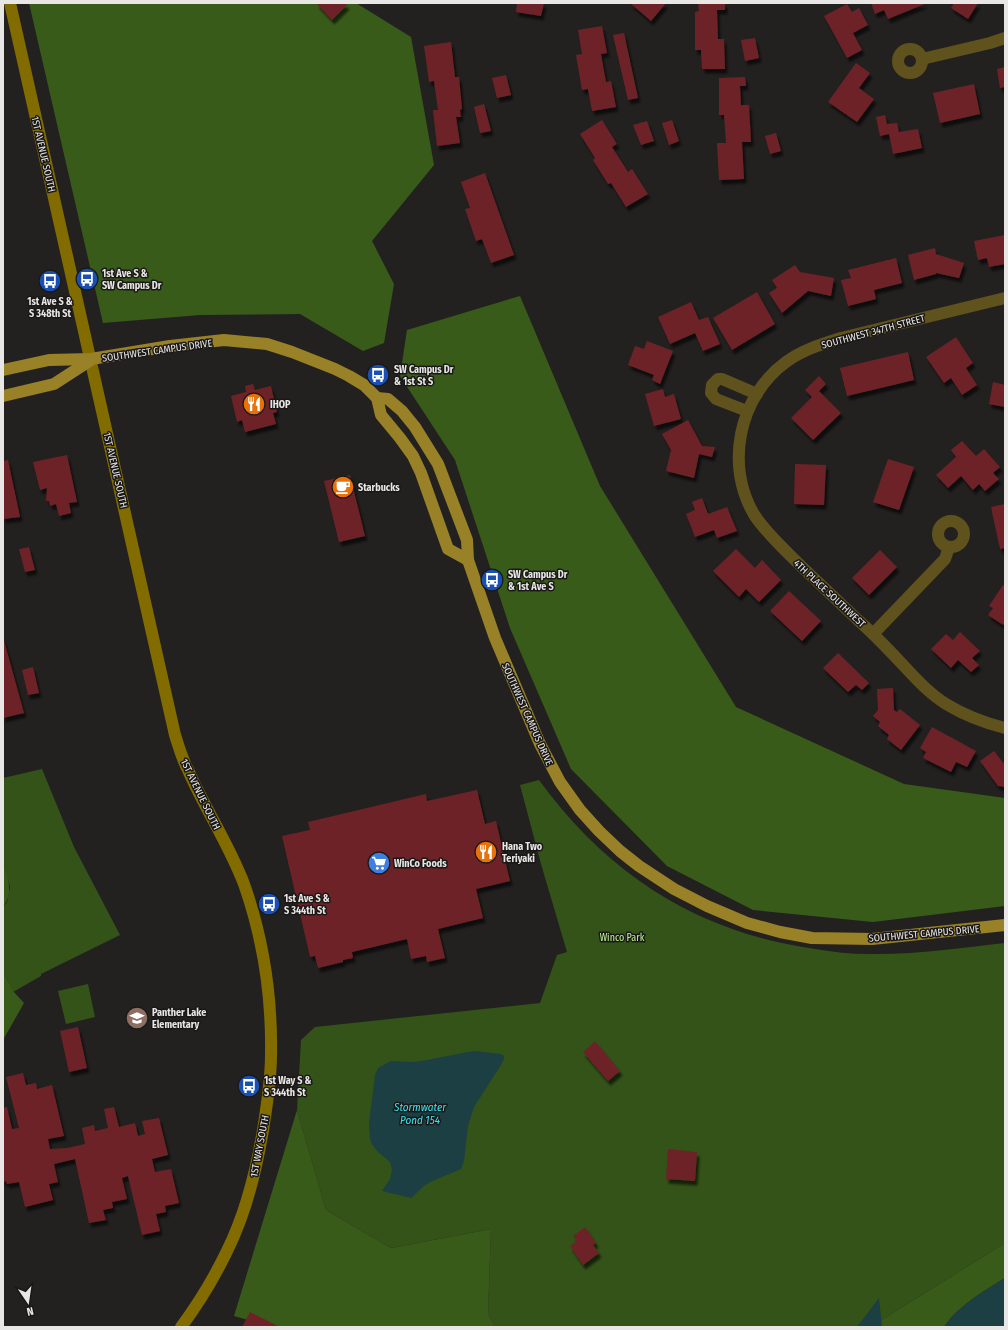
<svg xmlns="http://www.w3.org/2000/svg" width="1008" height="1330" viewBox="0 0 1008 1330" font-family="'Fira Sans Condensed',sans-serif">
  <defs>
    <filter id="shadow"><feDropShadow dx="2.5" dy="4.5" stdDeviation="1" flood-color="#0009"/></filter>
  </defs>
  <rect width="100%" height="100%" fill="#232120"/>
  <g fill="#335318">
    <path d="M 42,769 L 74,847 L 120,935 L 43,973 L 41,974 L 41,976 L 13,992 L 3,972 L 3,907 L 7,902 L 10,887 L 3,863 L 3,778 Z"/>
    <path d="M 539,780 C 608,875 699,933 815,949 C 833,952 851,954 869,954 C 914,955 960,948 1005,943 L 1005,1243 L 880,1321 L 873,1327 L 495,1327 L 488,1314 L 491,1229 L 391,1248 L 326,1210 L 297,1110 L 301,1040 L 315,1027 L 540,1003 L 557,955 L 567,952 L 541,864 L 520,785 Z"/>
    <path d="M 88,984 L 95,1017 L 66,1024 L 58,991 Z"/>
  </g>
  <g fill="#385b1a">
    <path d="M 29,3 L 356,3 L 411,37 L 434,165 L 372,241 L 394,284 L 384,343 L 363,351 L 300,314 L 200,315 L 103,323 Z"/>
    <path d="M 520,296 L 600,486 L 736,707 L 904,784 L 1005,798 L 1005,906 L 873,922 L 753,910 L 667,866 L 571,769 L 510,628 L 455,460 L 400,376 L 407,330 Z"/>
    <path d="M 3,863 C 8,878 14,893 3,907 Z"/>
    <path d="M 3,972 L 13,991 L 24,1003 L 3,1040 Z"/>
    <path d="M 297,1110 L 326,1210 L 391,1248 L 491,1229 L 488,1314 L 495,1327 L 273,1327 L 234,1316 Z"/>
    <path d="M 1005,1243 L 1005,1278 C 984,1291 958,1306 944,1327 L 873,1327 L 880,1321 Z"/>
  </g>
  <g fill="#1c3f43">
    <path d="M 475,1051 L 501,1054 L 504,1056 L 504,1059 L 501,1065 L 474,1107 L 468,1126 L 464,1161 L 461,1169 L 430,1182 L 424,1186 L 411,1198 L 382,1191 L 390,1179 L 392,1170 L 390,1162 L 377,1151 L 372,1144 L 370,1139 L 369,1123 L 375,1075 L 378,1068 L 391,1061 L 414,1062 L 427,1060 L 468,1052 Z"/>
    <path d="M 1005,1278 L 1005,1327 L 944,1327 C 958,1306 984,1291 1005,1278 Z"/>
    <path d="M 879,1298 L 882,1327 L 857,1327 Z"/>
  </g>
  <g fill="#6c2426" filter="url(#shadow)">
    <path d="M 316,3 L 345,3 L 347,5 L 332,20 Z"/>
    <path d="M 517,3 L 544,3 L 541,16 L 516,12 Z"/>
    <path d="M 630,3 L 666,3 L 651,21 Z"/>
    <path d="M 698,3 L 725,3 L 725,10 L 717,10 L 718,39 L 724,39 L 725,69 L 702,69 L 701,50 L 695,50 L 695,12 L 699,11 Z"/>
    <path d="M 871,3 L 927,3 L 888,19 L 884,10 L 875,14 Z"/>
    <path d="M 954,3 L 978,3 L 968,19 L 951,8 Z"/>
    <path d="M 847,4 L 852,12 L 859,8 L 868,25 L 853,33 L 862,50 L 847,58 L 824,16 Z"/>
    <path d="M 602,26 L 607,53 L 601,54 L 606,82 L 611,81 L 616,107 L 592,111 L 588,89 L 582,90 L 576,55 L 582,54 L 578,30 Z"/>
    <path d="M 624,33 L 638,98 L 628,100 L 613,35 Z"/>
    <path d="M 755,38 L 759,58 L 745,61 L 741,40 Z"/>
    <path d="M 451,42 L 455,77 L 459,77 L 462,109 L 460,110 L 461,117 L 456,117 L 460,143 L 437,146 L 433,110 L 438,110 L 434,81 L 429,82 L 424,46 Z"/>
    <path d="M 856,63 L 870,73 L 859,88 L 874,99 L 857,122 L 828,102 Z"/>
    <path d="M 1005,67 L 1005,87 L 1000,88 L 997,69 Z"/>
    <path d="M 506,75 L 511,95 L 497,98 L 492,78 Z"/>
    <path d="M 745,77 L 746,86 L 740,86 L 741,105 L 749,105 L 751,142 L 742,142 L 744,179 L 719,180 L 717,143 L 726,143 L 724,115 L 719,115 L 719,78 Z"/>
    <path d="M 974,84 L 980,114 L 940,123 L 933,93 Z"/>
    <path d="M 484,104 L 491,131 L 480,133 L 474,107 Z"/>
    <path d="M 885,115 L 887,124 L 897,123 L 899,132 L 918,129 L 922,148 L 893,154 L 889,134 L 880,136 L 876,117 Z"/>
    <path d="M 602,120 L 617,144 L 612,147 L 628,172 L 632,169 L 648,194 L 626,207 L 611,183 L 608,184 L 593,160 L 595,158 L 580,134 Z"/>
    <path d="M 672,120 L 679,141 L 669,145 L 662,123 Z"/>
    <path d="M 647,121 L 654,141 L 641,145 L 633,125 Z"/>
    <path d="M 776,133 L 781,151 L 770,154 L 765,136 Z"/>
    <path d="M 485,173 L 514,255 L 491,263 L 482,239 L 476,241 L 465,209 L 470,208 L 461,182 Z"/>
    <path d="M 1005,235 L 1005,264 L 989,267 L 987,258 L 978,260 L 974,241 Z"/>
    <path d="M 935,248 L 936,254 L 964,263 L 959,278 L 936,273 L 936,274 L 914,280 L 908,255 Z"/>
    <path d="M 896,258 L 902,283 L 874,290 L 876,299 L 848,306 L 841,280 L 851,278 L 848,270 Z"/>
    <path d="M 795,265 L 800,272 L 834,278 L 831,296 L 808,291 L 782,313 L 769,293 L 777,288 L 772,280 Z"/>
    <path d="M 757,292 L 775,324 L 732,350 L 713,318 Z"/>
    <path d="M 691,302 L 699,320 L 708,317 L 720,344 L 703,351 L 695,333 L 670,344 L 658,317 Z"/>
    <path d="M 956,337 L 973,363 L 966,368 L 977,385 L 962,395 L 951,378 L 944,383 L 926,357 Z"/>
    <path d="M 647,341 L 673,351 L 660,384 L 652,380 L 654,375 L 628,365 L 635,346 L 644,349 Z"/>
    <path d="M 908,352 L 914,380 L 847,396 L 840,368 Z"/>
    <path d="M 819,376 L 826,384 L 819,391 L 841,413 L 813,440 L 791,418 L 812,397 L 805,390 Z"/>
    <path d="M 993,382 L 1005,385 L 1005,407 L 989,404 Z"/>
    <path d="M 253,384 L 255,390 L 271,386 L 277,412 L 273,413 L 276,424 L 245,432 L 242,420 L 237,422 L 231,396 L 246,392 L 245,386 Z"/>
    <path d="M 663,389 L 665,397 L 674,394 L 681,419 L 654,426 L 645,394 Z"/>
    <path d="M 688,420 L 702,446 L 715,447 L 712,457 L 699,454 L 694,478 L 666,471 L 671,450 L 662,434 Z"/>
    <path d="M 962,441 L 976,456 L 984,449 L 1000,467 L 993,473 L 999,479 L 985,491 L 979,484 L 973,490 L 961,476 L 948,488 L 936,475 L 956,457 L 951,450 Z"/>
    <path d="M 67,455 L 77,502 L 69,503 L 71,513 L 59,516 L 56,504 L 50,506 L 49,501 L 46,501 L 47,488 L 40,490 L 33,462 Z"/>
    <path d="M 888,459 L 914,467 L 899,510 L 873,502 Z"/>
    <path d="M 8,460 L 20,517 L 3,519 L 3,461 Z"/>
    <path d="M 795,464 L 826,465 L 824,505 L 794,504 Z"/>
    <path d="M 350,475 L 365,536 L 339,542 L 324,481 Z"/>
    <path d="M 702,498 L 708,514 L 727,507 L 737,531 L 717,538 L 714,530 L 695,537 L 686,514 L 695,510 L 692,502 Z"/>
    <path d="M 1005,504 L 1005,548 L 1000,549 L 991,507 Z"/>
    <path d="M 29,547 L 35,570 L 25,572 L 19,549 Z"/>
    <path d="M 736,549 L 755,568 L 762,560 L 781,580 L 759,602 L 746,589 L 739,597 L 713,571 Z"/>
    <path d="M 880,550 L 897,567 L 869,595 L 852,578 Z"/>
    <path d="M 1003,585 L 1005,586 L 1005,622 L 1003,625 L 988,615 L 993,608 L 989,606 Z"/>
    <path d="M 789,591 L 821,621 L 802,641 L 770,611 Z"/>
    <path d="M 960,632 L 980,651 L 972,658 L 979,665 L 971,672 L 958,660 L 951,668 L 931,649 L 946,634 L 953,640 Z"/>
    <path d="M 3,637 L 24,713 L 3,718 Z"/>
    <path d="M 838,653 L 869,683 L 862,690 L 856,685 L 848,692 L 823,668 Z"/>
    <path d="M 33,667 L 39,693 L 28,695 L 22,670 Z"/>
    <path d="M 893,688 L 894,710 L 897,712 L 900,709 L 920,725 L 901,750 L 887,739 L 889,735 L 878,726 L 880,722 L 873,716 L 878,710 L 877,689 Z"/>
    <path d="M 932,727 L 976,751 L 967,767 L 956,762 L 951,772 L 923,758 L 926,752 L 920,748 Z"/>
    <path d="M 994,751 L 1005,765 L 1005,787 L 998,786 L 980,761 Z"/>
    <path d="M 477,790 L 485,824 L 496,821 L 510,881 L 476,889 L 483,918 L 438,929 L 445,958 L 427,962 L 426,956 L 411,959 L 407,939 L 352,952 L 353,958 L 343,960 L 343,962 L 318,968 L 315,956 L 310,957 L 282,836 L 310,830 L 308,822 L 426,794 L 427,801 Z"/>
    <path d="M 78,1027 L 87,1068 L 69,1072 L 60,1031 Z"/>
    <path d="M 595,1041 L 620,1071 L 608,1081 L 583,1052 Z"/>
    <path d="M 23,1073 L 26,1085 L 36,1083 L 37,1089 L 52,1085 L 64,1136 L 48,1139 L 50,1149 L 67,1148 L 85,1144 L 82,1128 L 94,1125 L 95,1131 L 108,1128 L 104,1109 L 114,1107 L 119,1127 L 135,1123 L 138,1136 L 145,1134 L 142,1121 L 159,1118 L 168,1155 L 152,1159 L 155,1172 L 171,1169 L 179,1203 L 165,1206 L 166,1212 L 156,1214 L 160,1231 L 142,1235 L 128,1176 L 122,1178 L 127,1199 L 112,1202 L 113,1208 L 103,1210 L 106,1220 L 89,1223 L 75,1159 L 54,1164 L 58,1182 L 49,1184 L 53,1200 L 25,1207 L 19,1182 L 7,1184 L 6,1181 L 3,1182 L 3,1108 L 7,1107 L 12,1129 L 19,1128 L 6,1077 Z"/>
    <path d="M 668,1149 L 697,1152 L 695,1181 L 666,1179 Z"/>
    <path d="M 585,1227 L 596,1243 L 593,1245 L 599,1253 L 583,1265 L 570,1246 L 577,1241 L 573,1236 Z"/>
    <path d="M 250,1312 L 280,1327 L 242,1327 Z"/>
  </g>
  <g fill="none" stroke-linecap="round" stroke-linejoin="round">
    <g stroke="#5f521d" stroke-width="12">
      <circle cx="910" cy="61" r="12"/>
      <path d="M 922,59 L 990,43 L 1005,38"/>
      <path d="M 1005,298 L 841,338 C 822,344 802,350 786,362 C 739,396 724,466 755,516 C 768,535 786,551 802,567 C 821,585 840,603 859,621 C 875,635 889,650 904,666 C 917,680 930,694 946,704 C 964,715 985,723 1005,728"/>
      <path d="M 747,411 L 716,399 L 711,393 L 712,385 L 718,379 L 722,379 L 757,394"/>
      <circle cx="951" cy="534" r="13"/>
      <path d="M 873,634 L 945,559 L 949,547"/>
    </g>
    <path stroke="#826c00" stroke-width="12" d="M 10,3 L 175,735 C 179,747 182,759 188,770 C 205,809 229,844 244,884 C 263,938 272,997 271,1055 C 271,1080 267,1105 263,1130 C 256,1172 246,1213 227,1251 C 214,1278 199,1303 181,1327"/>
    <g stroke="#988126" stroke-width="12">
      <path d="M 3,370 L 49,360 L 91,359 L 170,346 L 224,340 L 267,344 L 292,352 L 335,369 L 349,376 L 364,385 L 377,398 L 381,415 L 400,438 L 413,456 L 421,473 L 448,549 L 468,560"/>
      <path d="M 3,396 L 54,384 L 91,360"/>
      <path d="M 377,398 L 388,399 L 402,411 L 415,427 L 438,464 L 467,540 L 468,560 L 495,638 L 540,744 L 560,782 L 580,810 L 599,831 L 620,851 L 639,866 L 674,889 L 707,906 L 747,923 L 780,932 L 812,938 L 872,939 L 1005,925"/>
    </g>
  </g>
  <defs>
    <g id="bus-disc" transform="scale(1.15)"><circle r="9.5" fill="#1a4fb4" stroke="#1a1816"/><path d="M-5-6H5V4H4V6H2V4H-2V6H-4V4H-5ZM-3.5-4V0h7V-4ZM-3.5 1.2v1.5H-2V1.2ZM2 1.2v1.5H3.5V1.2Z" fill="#fff"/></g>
    <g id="restaurant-disc" transform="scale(1.15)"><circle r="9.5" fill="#e8710a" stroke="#1a1816"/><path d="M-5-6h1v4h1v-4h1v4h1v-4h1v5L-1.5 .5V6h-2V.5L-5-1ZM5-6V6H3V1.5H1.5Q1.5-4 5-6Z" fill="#fff"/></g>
    <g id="cafe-disc" transform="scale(1.15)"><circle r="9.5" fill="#e8710a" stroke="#1a1816"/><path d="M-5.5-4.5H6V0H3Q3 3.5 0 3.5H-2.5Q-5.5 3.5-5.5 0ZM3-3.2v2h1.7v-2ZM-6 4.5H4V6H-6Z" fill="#fff"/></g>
    <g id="supermarket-disc" transform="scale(1.15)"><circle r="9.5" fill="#3f7fe0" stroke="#1a1816"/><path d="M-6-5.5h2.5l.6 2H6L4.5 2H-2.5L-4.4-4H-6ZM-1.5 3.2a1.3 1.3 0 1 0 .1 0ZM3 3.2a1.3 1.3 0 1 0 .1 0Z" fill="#fff"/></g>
    <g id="school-disc" transform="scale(1.15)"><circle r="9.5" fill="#8d6e63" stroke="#1a1816"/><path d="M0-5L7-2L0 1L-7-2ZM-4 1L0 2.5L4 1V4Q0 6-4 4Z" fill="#fff"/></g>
  </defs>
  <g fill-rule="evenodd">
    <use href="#bus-disc" x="87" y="279"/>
    <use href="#bus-disc" x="50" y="281"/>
    <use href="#bus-disc" x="378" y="375"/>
    <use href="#restaurant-disc" x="254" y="404"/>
    <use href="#cafe-disc" x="343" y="487"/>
    <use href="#bus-disc" x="492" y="580"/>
    <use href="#restaurant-disc" x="486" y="852"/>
    <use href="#supermarket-disc" x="379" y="863"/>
    <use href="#bus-disc" x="269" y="904"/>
    <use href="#school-disc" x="137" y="1018"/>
    <use href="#bus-disc" x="249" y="1086"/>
  </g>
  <g text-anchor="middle" stroke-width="3" stroke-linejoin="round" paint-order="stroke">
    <g font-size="10" fill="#e8e7e6" stroke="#1a1816">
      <text transform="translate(44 154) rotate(77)" y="4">1ST AVENUE SOUTH</text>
      <text transform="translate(873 331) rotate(-15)" y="4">SOUTHWEST 347TH STREET</text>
      <text transform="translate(157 350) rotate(-8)" y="4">SOUTHWEST CAMPUS DRIVE</text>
      <text transform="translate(116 470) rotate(77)" y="4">1ST AVENUE SOUTH</text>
      <text transform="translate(830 593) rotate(43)" y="4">4TH PLACE SOUTHWEST</text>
      <text transform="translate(528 714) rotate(66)" y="4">SOUTHWEST CAMPUS DRIVE</text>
      <text transform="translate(201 794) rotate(64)" y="4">1ST AVENUE SOUTH</text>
      <text transform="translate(924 933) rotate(-5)" y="4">SOUTHWEST CAMPUS DRIVE</text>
      <text transform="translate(259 1146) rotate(-79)" y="4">1ST WAY SOUTH</text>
    </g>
    <g font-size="10" font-weight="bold" fill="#e8e7e6" stroke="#1a1816" text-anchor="start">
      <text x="102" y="277">1st Ave S &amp;<tspan x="102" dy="12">SW Campus Dr</tspan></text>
      <text x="50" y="305" text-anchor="middle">1st Ave S &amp;<tspan x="50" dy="12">S 348th St</tspan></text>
      <text x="394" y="373">SW Campus Dr<tspan x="394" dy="12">&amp; 1st St S</tspan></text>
      <text x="270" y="408">IHOP</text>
      <text x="358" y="491">Starbucks</text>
      <text x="508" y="578">SW Campus Dr<tspan x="508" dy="12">&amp; 1st Ave S</tspan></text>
      <text x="502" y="850">Hana Two<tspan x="502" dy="12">Teriyaki</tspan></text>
      <text x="394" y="867">WinCo Foods</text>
      <text x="284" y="902">1st Ave S &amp;<tspan x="284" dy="12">S 344th St</tspan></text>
      <text x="152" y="1016">Panther Lake<tspan x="152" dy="12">Elementary</tspan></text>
      <text x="264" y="1084">1st Way S &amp;<tspan x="264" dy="12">S 344th St</tspan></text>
    </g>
    <g font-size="10" fill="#bdf497" stroke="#1a1816">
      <text x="622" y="941">Winco Park</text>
    </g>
    <g font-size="11" font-style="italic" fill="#3ce4f3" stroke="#1a1816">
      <text x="420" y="1111">Stormwater<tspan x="420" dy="13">Pond 154</tspan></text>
    </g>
  </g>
  <rect width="1008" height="1330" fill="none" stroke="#e8e7e6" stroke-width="8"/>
  <g transform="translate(28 1302) rotate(167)" stroke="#1a1816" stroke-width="3" paint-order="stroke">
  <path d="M0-3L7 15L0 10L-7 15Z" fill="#e8e7e6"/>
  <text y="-6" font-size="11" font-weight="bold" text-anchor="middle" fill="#e8e7e6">N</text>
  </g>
</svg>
